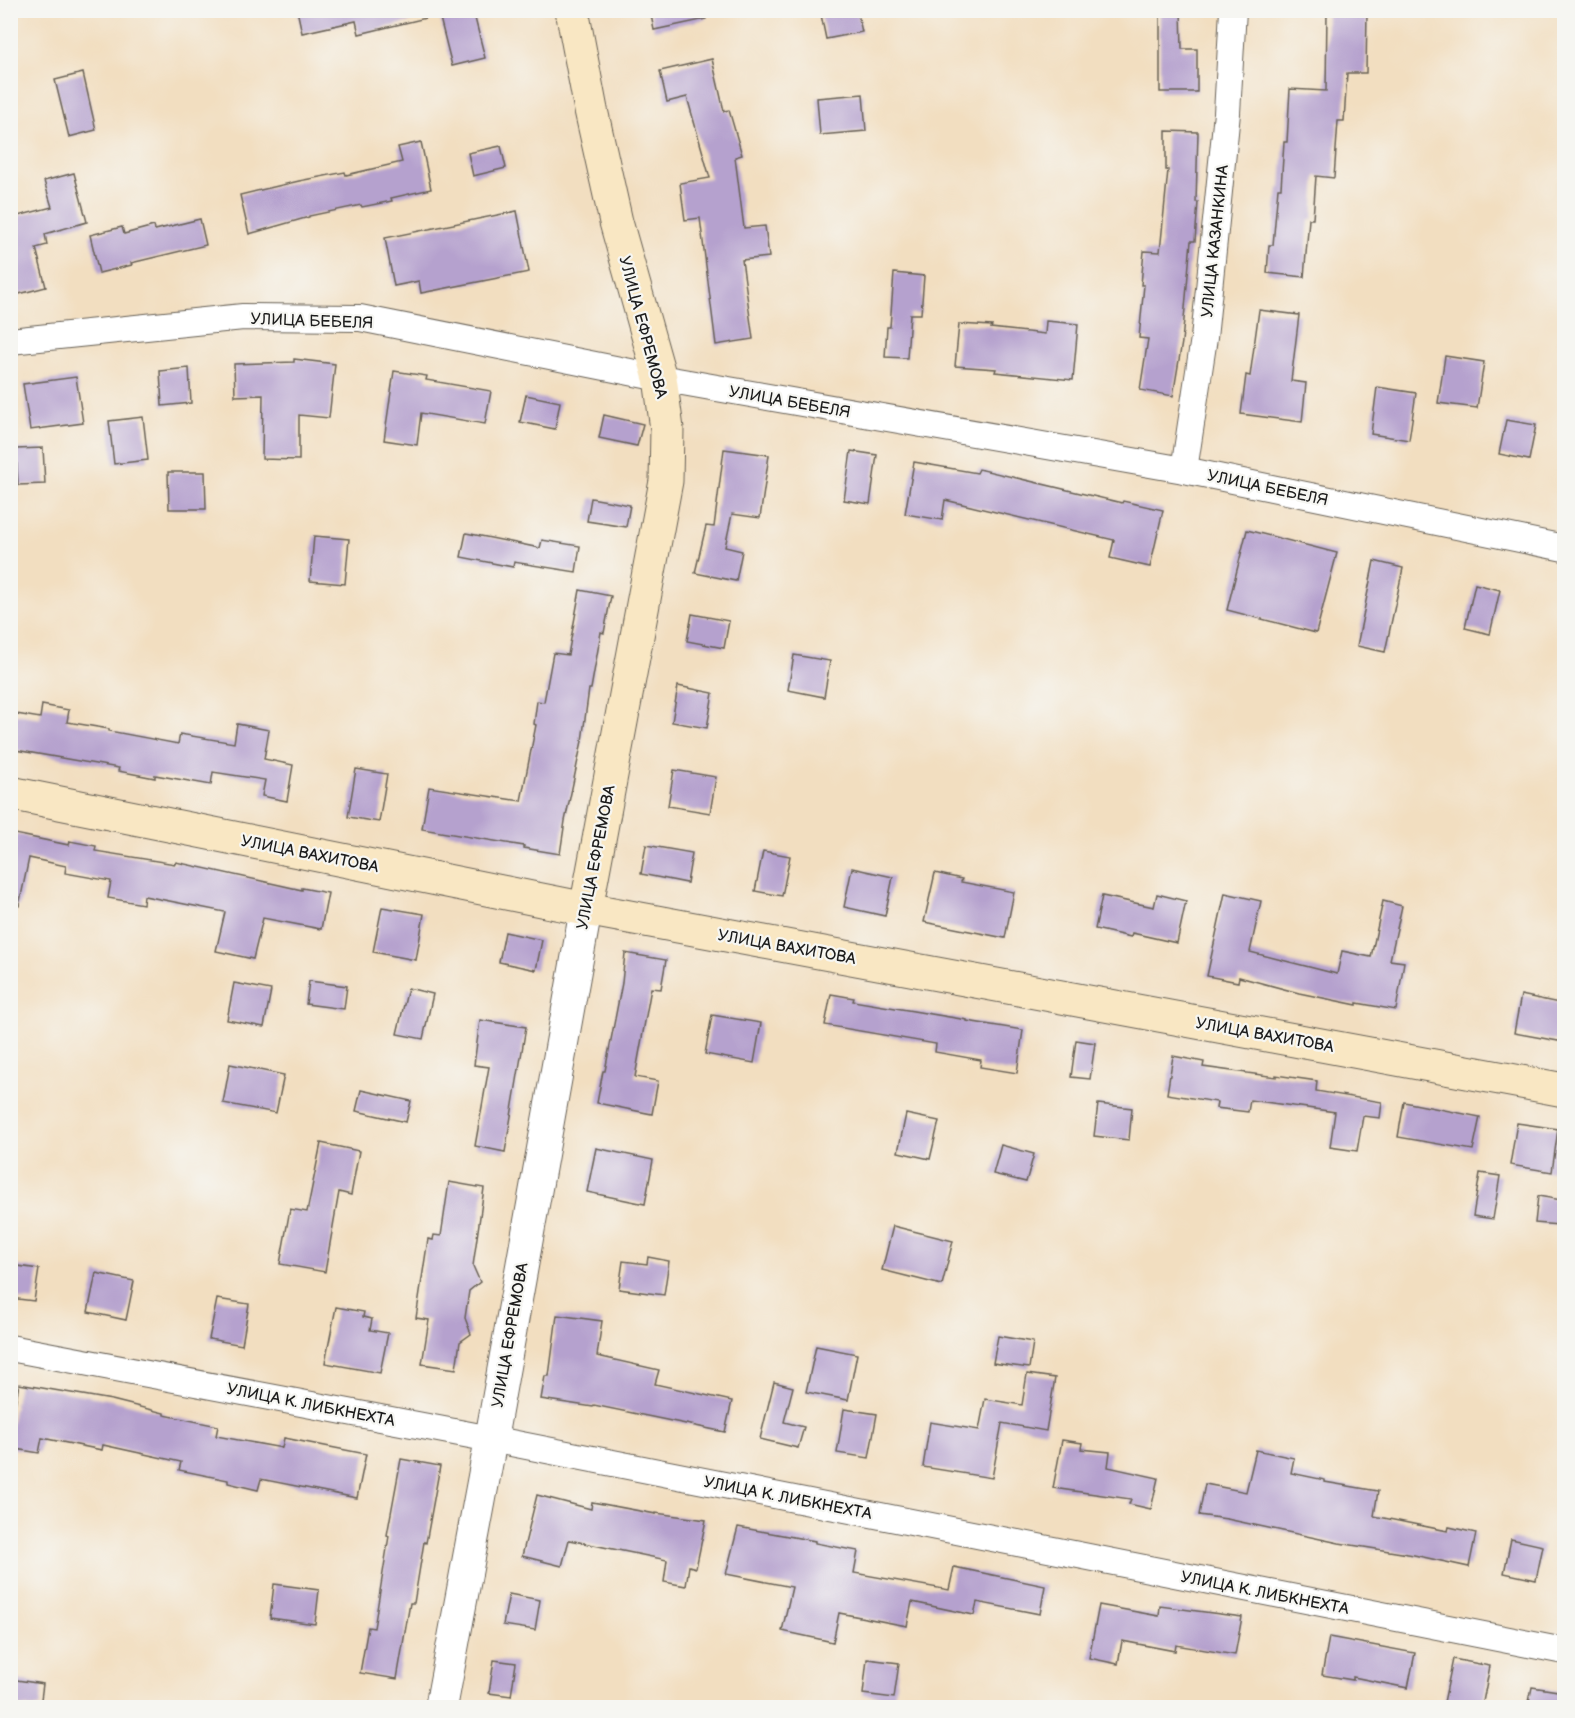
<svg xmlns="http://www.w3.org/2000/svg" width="1575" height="1718" viewBox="0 0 1575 1718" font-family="'Balsamiq Sans',sans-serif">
  <rect width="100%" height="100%" fill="#f6f6f2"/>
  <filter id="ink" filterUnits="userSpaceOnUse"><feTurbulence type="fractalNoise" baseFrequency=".0167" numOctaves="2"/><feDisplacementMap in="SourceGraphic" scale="12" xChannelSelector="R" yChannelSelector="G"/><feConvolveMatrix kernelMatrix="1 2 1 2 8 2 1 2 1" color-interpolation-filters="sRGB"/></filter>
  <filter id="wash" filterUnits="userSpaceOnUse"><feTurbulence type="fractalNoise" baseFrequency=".008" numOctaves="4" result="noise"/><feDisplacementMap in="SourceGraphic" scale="24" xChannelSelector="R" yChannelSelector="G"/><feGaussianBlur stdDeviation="1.35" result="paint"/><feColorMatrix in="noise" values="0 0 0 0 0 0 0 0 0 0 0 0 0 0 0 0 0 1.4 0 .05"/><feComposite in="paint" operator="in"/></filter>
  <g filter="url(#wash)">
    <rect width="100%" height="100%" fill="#f2dec0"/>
    <g id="blocks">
      <g fill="#b5a1ce">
        <path d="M 297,10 L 426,10 L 426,18 L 359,34 L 356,21 L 302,33 Z"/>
        <path d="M 438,10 L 473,10 L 485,58 L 452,66 Z"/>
        <path d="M 650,10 L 705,10 L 706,19 L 654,30 Z"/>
        <path d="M 820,10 L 857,10 L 862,32 L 826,39 Z"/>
        <path d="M 1160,10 L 1181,10 L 1182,49 L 1197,49 L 1197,92 L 1160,92 Z"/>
        <path d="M 1327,10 L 1367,10 L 1366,73 L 1347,73 L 1344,121 L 1338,121 L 1334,178 L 1316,176 L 1313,219 L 1309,219 L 1304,277 L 1267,273 L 1269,245 L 1273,245 L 1278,188 L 1281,188 L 1284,142 L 1287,142 L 1290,89 L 1326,91 Z"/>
        <path d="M 712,59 L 724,111 L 729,110 L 742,155 L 735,157 L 744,228 L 765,226 L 769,257 L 742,260 L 753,339 L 716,345 L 700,218 L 685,220 L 680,183 L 710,178 L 687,97 L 667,102 L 660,71 Z"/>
        <path d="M 83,73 L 96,130 L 69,137 L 55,80 Z"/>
        <path d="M 863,94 L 866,131 L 820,135 L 817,98 Z"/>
        <path d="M 1166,131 L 1198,132 L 1196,202 L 1198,202 L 1195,241 L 1191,241 L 1182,342 L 1173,396 L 1140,390 L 1148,339 L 1139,338 L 1144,285 L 1141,285 L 1144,251 L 1160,252 L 1168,170 L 1166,170 Z"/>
        <path d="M 421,142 L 431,189 L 391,198 L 392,201 L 362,207 L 361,205 L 309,216 L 309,217 L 249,234 L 240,195 L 299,181 L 345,172 L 346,175 L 402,162 L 398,147 Z"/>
        <path d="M 501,146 L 506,168 L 473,176 L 468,153 Z"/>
        <path d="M 74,173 L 87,222 L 45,234 L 47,245 L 36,248 L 46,287 L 15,295 L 10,279 L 10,218 L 52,207 L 44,181 Z"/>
        <path d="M 517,211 L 529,272 L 421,293 L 419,281 L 394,286 L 385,238 Z"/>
        <path d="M 200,219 L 206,245 L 131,263 L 132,265 L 99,273 L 90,235 L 122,227 L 124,234 L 154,226 L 155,230 Z"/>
        <path d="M 894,273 L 924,276 L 921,314 L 910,314 L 907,358 L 885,357 L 887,327 L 890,327 Z"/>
        <path d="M 1259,310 L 1299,315 L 1291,381 L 1306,383 L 1302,422 L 1241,414 L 1246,375 L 1250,376 Z"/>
        <path d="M 1046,321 L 1078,324 L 1073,380 L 995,372 L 996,369 L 955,366 L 959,324 L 992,326 L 991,328 L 1045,334 Z"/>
        <path d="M 1445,356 L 1484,362 L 1477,408 L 1438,403 Z"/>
        <path d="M 294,359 L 335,364 L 329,418 L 299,415 L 299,460 L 262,459 L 263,395 L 235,396 L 234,364 L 294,362 Z"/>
        <path d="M 189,368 L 191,403 L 162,406 L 160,371 Z"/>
        <path d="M 394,371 L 427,376 L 426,380 L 491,391 L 485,424 L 421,413 L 417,445 L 384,440 Z"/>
        <path d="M 76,377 L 83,423 L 30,430 L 23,384 Z"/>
        <path d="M 1377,387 L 1416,393 L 1409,440 L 1371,434 Z"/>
        <path d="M 526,395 L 560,402 L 555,429 L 520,422 Z"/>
        <path d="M 604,415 L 643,424 L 637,446 L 599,438 Z"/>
        <path d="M 143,417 L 148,460 L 114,464 L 109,421 Z"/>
        <path d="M 1506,420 L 1536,425 L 1529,460 L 1499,454 Z"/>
        <path d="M 43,448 L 45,484 L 18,485 L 16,449 Z"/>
        <path d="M 724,449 L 769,455 L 760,518 L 732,514 L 725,547 L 742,551 L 736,581 L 695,573 L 706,526 L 714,527 Z"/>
        <path d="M 851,451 L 877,455 L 870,504 L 844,500 Z"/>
        <path d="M 914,462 L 977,473 L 979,469 L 1122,503 L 1123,501 L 1163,510 L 1150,567 L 1110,558 L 1114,540 L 945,500 L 942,520 L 905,514 Z"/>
        <path d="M 168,472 L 205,472 L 206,509 L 169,509 Z"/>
        <path d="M 591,498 L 630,505 L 626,527 L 587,521 Z"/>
        <path d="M 1247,530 L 1337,553 L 1316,633 L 1227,610 Z"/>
        <path d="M 466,533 L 540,548 L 542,540 L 580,546 L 576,572 L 514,562 L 513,567 L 461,557 Z"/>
        <path d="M 314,536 L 349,539 L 345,584 L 310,581 Z"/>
        <path d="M 1374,561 L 1403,568 L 1385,652 L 1357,646 Z"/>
        <path d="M 1475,584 L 1500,590 L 1490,634 L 1465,628 Z"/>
        <path d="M 580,590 L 611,596 L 604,633 L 601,632 L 591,689 L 589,689 L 582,741 L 565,821 L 560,854 L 524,848 L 524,846 L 422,829 L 429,787 L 521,801 L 536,725 L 534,724 L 537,701 L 544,702 L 553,653 L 568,655 Z"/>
        <path d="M 692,614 L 729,621 L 724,648 L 687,641 Z"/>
        <path d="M 794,655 L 830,661 L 824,697 L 788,690 Z"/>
        <path d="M 678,686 L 713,693 L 707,728 L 672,722 Z"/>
        <path d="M 42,705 L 69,710 L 67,722 L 109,729 L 109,731 L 178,744 L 180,734 L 234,743 L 237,724 L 269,730 L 264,759 L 293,765 L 287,801 L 262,796 L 265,780 L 213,772 L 211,785 L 155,775 L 155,778 L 118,771 L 119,768 L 10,749 L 10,713 L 40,718 Z"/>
        <path d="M 356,769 L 387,774 L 379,822 L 348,817 Z"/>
        <path d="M 674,770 L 716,777 L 710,813 L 668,806 Z"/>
        <path d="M 10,833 L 69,845 L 70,841 L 96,846 L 95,851 L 175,864 L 176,862 L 302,890 L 302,888 L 328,893 L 321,929 L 263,918 L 253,959 L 216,951 L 225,912 L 144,896 L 143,904 L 108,898 L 111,881 L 65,873 L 66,866 L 29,858 L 19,906 L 10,905 Z"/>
        <path d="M 646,845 L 692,853 L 687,883 L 641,874 Z"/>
        <path d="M 763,851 L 790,856 L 782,896 L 755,891 Z"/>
        <path d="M 852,868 L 893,877 L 885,916 L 844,907 Z"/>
        <path d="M 935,873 L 962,879 L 961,882 L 1014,892 L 1005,938 L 924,922 Z"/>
        <path d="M 1225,893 L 1261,901 L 1250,952 L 1337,974 L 1342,951 L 1371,957 L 1383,901 L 1402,906 L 1390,960 L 1404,962 L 1396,1010 L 1357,1003 L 1357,1005 L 1299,993 L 1239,977 L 1238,982 L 1207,976 Z"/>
        <path d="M 1157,894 L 1186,901 L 1177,943 L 1132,933 L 1131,937 L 1095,929 L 1102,896 L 1154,907 Z"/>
        <path d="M 382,907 L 424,914 L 416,960 L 373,952 Z"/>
        <path d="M 505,932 L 542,940 L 536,970 L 499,962 Z"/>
        <path d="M 625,953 L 666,960 L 661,989 L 651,988 L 635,1077 L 658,1081 L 652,1114 L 597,1103 L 603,1071 L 605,1071 L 622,983 Z"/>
        <path d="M 309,981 L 347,986 L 344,1009 L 306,1004 Z"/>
        <path d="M 234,983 L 271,990 L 264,1027 L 227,1020 Z"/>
        <path d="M 408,988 L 433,994 L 423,1039 L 397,1034 Z"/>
        <path d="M 831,994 L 854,998 L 853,1001 L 967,1020 L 967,1021 L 1023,1030 L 1017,1073 L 980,1067 L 981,1060 L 935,1052 L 936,1044 L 825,1025 Z"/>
        <path d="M 1521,995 L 1564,1004 L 1564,1042 L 1514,1033 Z"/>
        <path d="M 712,1015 L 761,1023 L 754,1063 L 705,1054 Z"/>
        <path d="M 480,1020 L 526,1027 L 505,1152 L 475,1146 L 489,1067 L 474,1065 Z"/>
        <path d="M 1076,1040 L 1095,1043 L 1090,1079 L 1071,1077 Z"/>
        <path d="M 1173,1056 L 1204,1062 L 1203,1067 L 1276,1077 L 1276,1075 L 1317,1081 L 1316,1091 L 1382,1102 L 1380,1118 L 1363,1116 L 1357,1151 L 1330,1147 L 1335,1112 L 1250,1100 L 1248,1112 L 1216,1108 L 1217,1102 L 1167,1094 Z"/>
        <path d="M 230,1064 L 284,1075 L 276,1113 L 223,1103 Z"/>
        <path d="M 361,1090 L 411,1101 L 406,1122 L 356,1111 Z"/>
        <path d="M 1404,1102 L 1480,1117 L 1473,1150 L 1398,1137 Z"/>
        <path d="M 1098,1104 L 1132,1108 L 1129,1140 L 1094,1136 Z"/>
        <path d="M 906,1114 L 939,1121 L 930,1159 L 898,1152 Z"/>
        <path d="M 1517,1123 L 1558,1129 L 1552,1172 L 1510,1165 Z"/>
        <path d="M 321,1143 L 359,1151 L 351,1195 L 339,1192 L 325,1272 L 280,1264 L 290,1209 L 307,1212 Z"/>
        <path d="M 1001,1145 L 1034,1154 L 1026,1182 L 993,1174 Z"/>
        <path d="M 596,1148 L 653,1160 L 645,1204 L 587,1192 Z"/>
        <path d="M 1480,1173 L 1500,1176 L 1493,1219 L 1473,1216 Z"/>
        <path d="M 449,1182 L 484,1188 L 473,1266 L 480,1282 L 469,1291 L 465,1318 L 471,1334 L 460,1342 L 456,1369 L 422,1364 L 429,1320 L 416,1318 L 428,1239 L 433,1240 L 434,1235 L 441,1236 Z"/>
        <path d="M 1538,1196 L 1562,1200 L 1559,1225 L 1535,1223 Z"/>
        <path d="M 893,1226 L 953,1241 L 942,1285 L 882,1270 Z"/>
        <path d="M 648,1257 L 669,1261 L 664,1295 L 619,1289 L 623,1261 L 647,1264 Z"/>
        <path d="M 10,1265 L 39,1269 L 34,1301 L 10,1298 Z"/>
        <path d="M 96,1273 L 134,1281 L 126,1320 L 88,1312 Z"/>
        <path d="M 217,1299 L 249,1304 L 242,1345 L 209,1339 Z"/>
        <path d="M 336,1307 L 364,1312 L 363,1317 L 372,1319 L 370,1330 L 388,1333 L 380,1373 L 325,1363 Z"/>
        <path d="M 557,1315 L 602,1321 L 597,1356 L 659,1370 L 655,1384 L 732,1401 L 725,1432 L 594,1405 L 593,1407 L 541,1399 L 545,1376 L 549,1376 Z"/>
        <path d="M 998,1336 L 1033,1342 L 1029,1368 L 993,1363 Z"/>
        <path d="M 816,1346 L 857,1354 L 848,1400 L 806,1392 Z"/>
        <path d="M 1027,1374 L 1055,1378 L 1046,1431 L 1002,1423 L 992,1478 L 923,1467 L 930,1422 L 979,1430 L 985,1399 L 1022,1405 Z"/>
        <path d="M 774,1382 L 793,1387 L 784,1422 L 804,1427 L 798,1448 L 760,1439 Z"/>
        <path d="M 19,1384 L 112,1400 L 164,1413 L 164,1415 L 218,1426 L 216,1436 L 282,1448 L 284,1438 L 366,1454 L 357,1498 L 261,1479 L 258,1490 L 228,1483 L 228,1480 L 179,1470 L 181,1462 L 103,1445 L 102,1450 L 42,1438 L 39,1453 L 10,1448 L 10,1431 Z"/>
        <path d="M 844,1409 L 877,1414 L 869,1458 L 837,1453 Z"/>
        <path d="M 1062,1440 L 1082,1443 L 1081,1449 L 1110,1452 L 1108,1467 L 1158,1478 L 1151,1509 L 1129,1504 L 1131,1499 L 1053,1488 Z"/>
        <path d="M 1256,1450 L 1294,1458 L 1291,1473 L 1325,1480 L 1325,1482 L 1378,1491 L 1374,1516 L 1448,1531 L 1449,1527 L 1476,1533 L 1469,1567 L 1414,1555 L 1339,1543 L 1227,1519 L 1199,1515 L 1205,1484 L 1246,1492 Z"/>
        <path d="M 401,1459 L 440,1466 L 426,1543 L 424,1542 L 414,1603 L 410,1603 L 397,1679 L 360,1673 L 368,1627 L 374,1628 L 389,1536 L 387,1535 Z"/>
        <path d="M 537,1495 L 591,1509 L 592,1502 L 656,1514 L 656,1513 L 706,1520 L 696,1568 L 689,1566 L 686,1586 L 664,1582 L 667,1560 L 569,1540 L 562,1566 L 522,1556 Z"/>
        <path d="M 738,1527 L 815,1541 L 815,1543 L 858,1551 L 854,1573 L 949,1590 L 954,1567 L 1045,1586 L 1040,1614 L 977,1602 L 974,1615 L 912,1602 L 907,1626 L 839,1613 L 833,1642 L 782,1631 L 792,1587 L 726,1574 Z"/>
        <path d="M 1511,1539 L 1543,1546 L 1536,1580 L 1504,1573 Z"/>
        <path d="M 274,1584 L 319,1590 L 315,1624 L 270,1618 Z"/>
        <path d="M 509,1594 L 540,1600 L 535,1630 L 503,1625 Z"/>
        <path d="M 1099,1605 L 1159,1616 L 1160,1606 L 1242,1617 L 1235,1655 L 1176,1645 L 1175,1651 L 1122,1641 L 1118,1664 L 1089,1658 Z"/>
        <path d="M 1329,1637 L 1415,1653 L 1408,1688 L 1353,1677 L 1353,1680 L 1322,1675 Z"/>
        <path d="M 867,1659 L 899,1663 L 894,1698 L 863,1694 Z"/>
        <path d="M 1453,1659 L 1490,1666 L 1482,1707 L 1443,1707 Z"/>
        <path d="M 494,1660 L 516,1663 L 511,1696 L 489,1693 Z"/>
        <path d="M 10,1679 L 43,1684 L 40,1707 L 10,1707 Z"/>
        <path d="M 1532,1687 L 1564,1692 L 1564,1707 L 1528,1707 Z"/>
      </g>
    </g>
  </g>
  <g filter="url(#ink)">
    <use href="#blocks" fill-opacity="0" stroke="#676055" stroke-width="1.5"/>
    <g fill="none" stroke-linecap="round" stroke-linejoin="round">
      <g stroke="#676055" stroke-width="28">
        <g id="minor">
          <path d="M 10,341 L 243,317 L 360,318 L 660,378 L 1184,470 L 1564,548"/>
          <path d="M 1184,470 L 1204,338 L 1227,113 L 1233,10"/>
          <path d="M 10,1348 L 491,1439 L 1564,1651"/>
        </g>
      </g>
      <g stroke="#676055" stroke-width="34">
        <path id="tertiary" d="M 441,1708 L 491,1439 L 586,909"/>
      </g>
      <g stroke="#676055" stroke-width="35">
        <g id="secondary">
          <path d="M 572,10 L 591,110 L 616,222 L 660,378 L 667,429 L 666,481 L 586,909"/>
          <path d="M 10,793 L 586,909 L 1564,1090"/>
        </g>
      </g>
      <use href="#minor" stroke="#fff" stroke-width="26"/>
      <use href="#tertiary" stroke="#fff" stroke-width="32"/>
      <use href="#secondary" stroke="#f9e7c3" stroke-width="33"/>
    </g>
  </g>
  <g text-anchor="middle" stroke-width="4.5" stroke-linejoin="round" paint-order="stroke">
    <g font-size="16" fill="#1c1c1c" stroke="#f6f6f2">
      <text transform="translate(1214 241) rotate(-84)" y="6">УЛИЦА КАЗАНКИНА</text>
      <text transform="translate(312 320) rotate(2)" y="6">УЛИЦА БЕБЕЛЯ</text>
      <text transform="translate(644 327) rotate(75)" y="6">УЛИЦА ЕФРЕМОВА</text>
      <text transform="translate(790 401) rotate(10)" y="6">УЛИЦА БЕБЕЛЯ</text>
      <text transform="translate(1268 487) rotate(12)" y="6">УЛИЦА БЕБЕЛЯ</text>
      <text transform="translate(310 853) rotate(11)" y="6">УЛИЦА ВАХИТОВА</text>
      <text transform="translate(595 857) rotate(-79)" y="6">УЛИЦА ЕФРЕМОВА</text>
      <text transform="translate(787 946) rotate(10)" y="6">УЛИЦА ВАХИТОВА</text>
      <text transform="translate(1265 1034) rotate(10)" y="6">УЛИЦА ВАХИТОВА</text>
      <text transform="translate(509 1335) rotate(-80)" y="6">УЛИЦА ЕФРЕМОВА</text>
      <text transform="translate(311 1404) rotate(11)" y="6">УЛИЦА К. ЛИБКНЕХТА</text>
      <text transform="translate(788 1497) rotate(11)" y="6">УЛИЦА К. ЛИБКНЕХТА</text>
      <text transform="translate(1265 1592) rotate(11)" y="6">УЛИЦА К. ЛИБКНЕХТА</text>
    </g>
  </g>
  <rect width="1575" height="1718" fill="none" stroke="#f6f6f2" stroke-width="36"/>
</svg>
